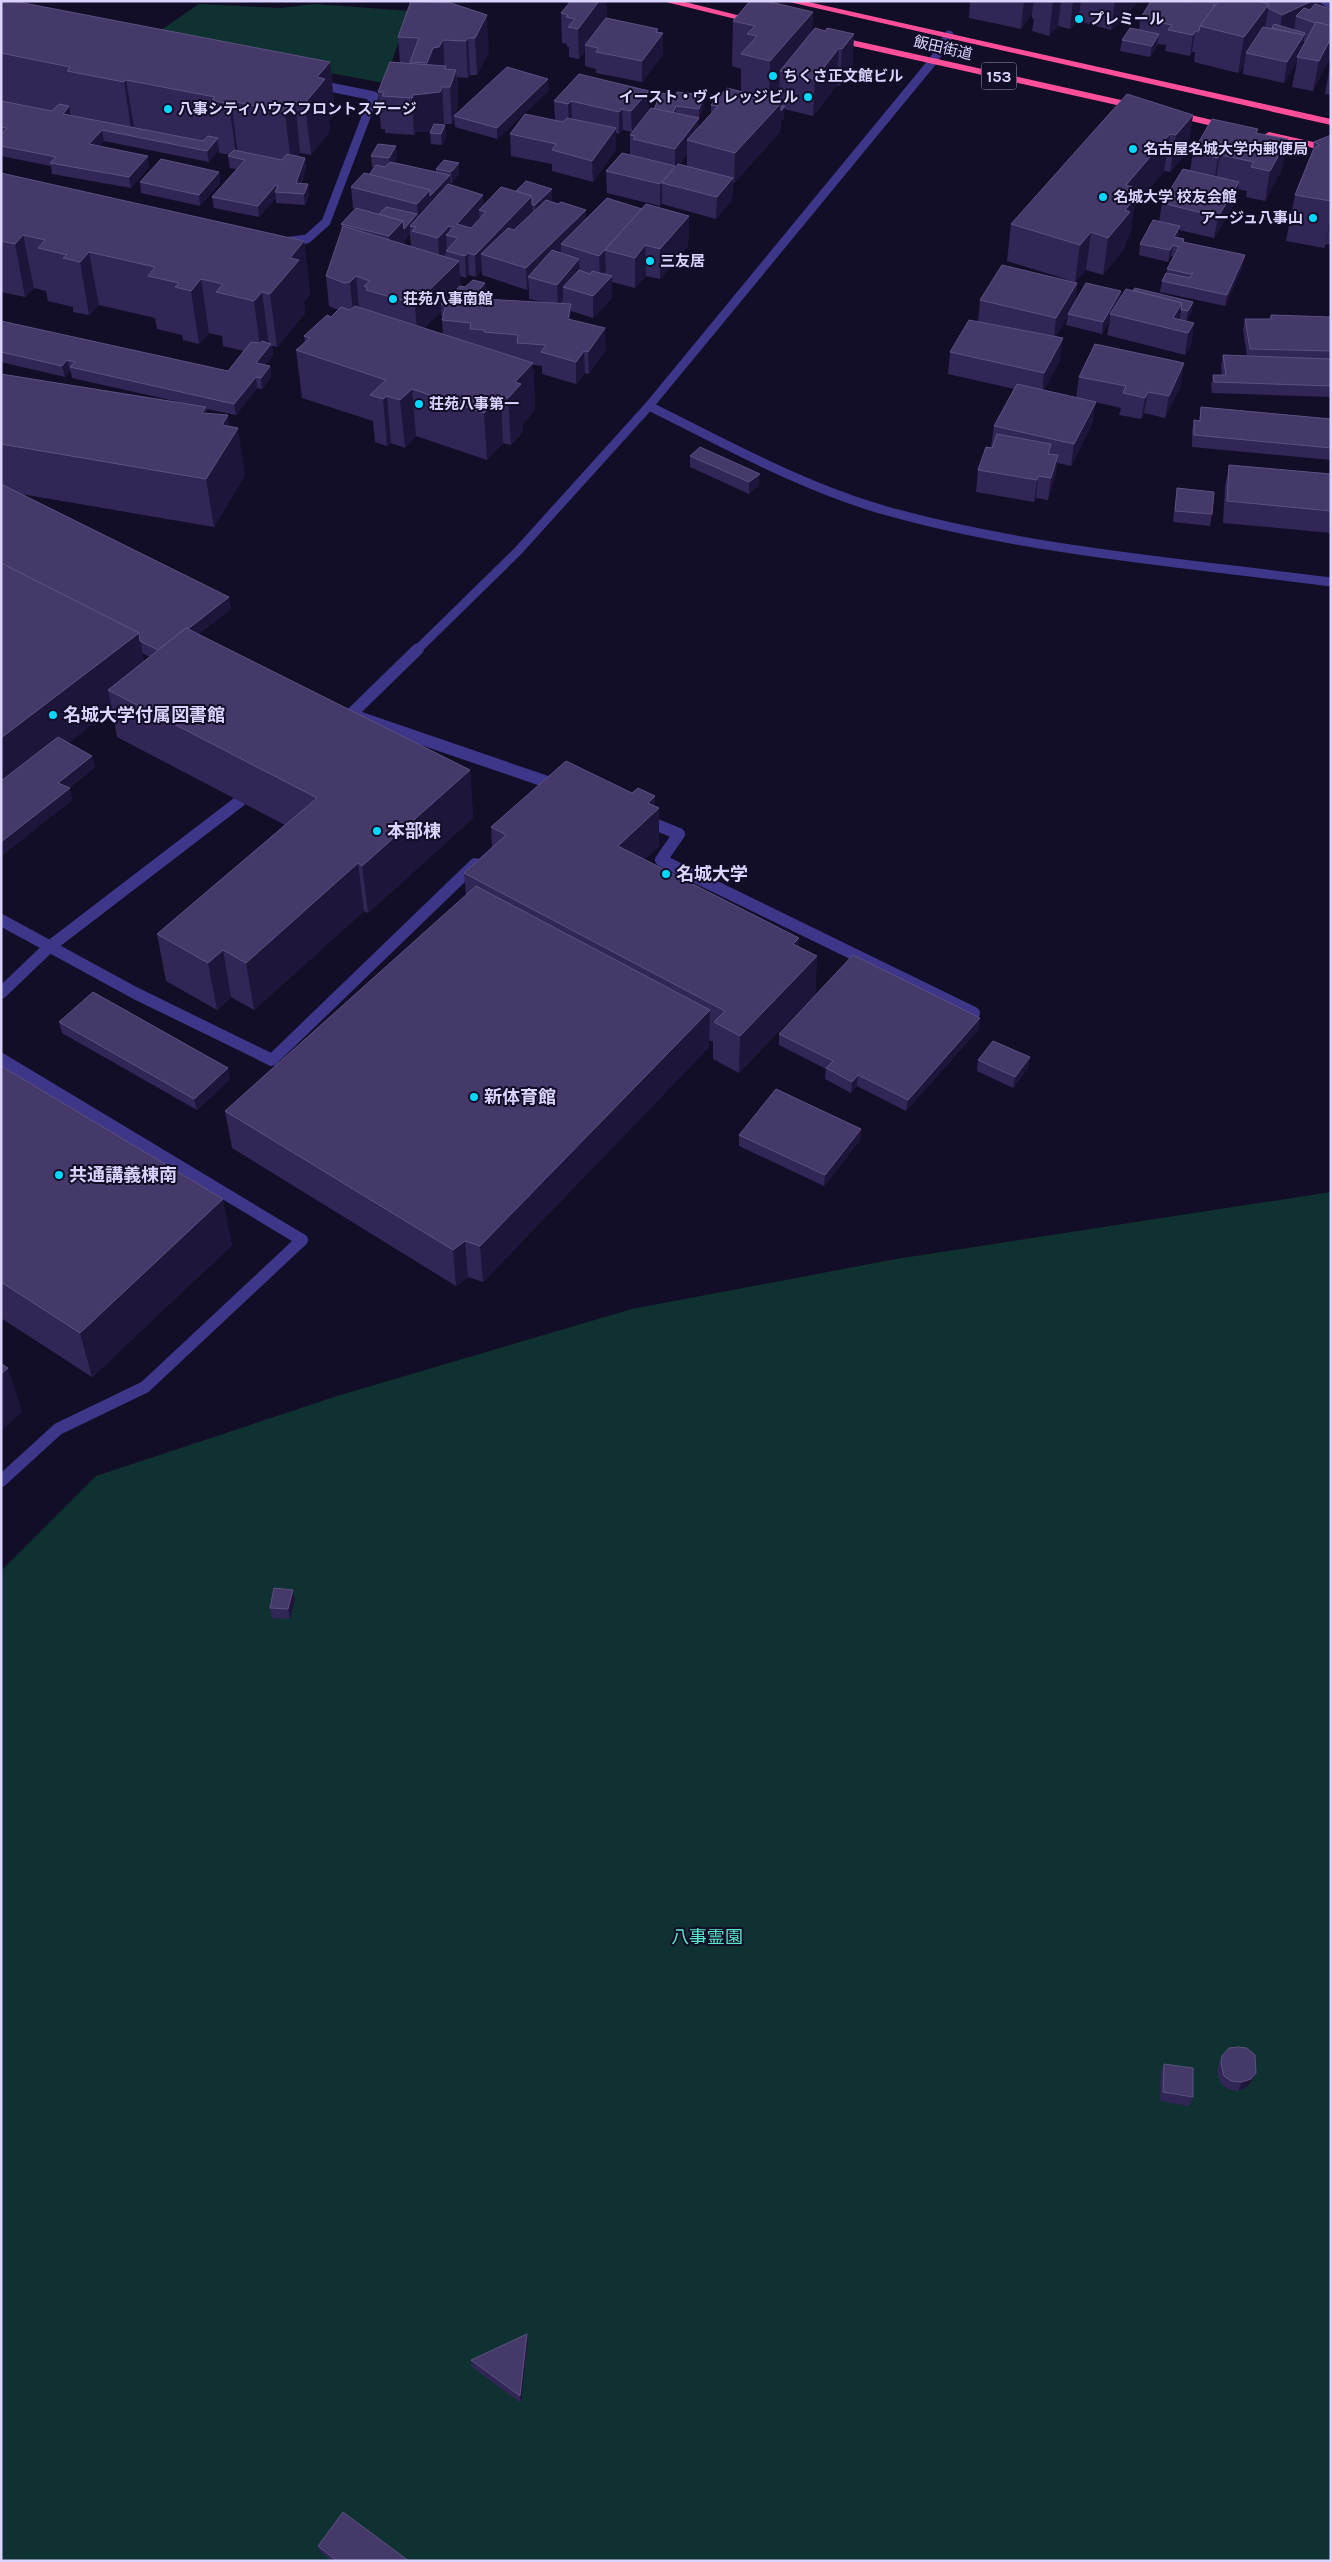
<svg xmlns="http://www.w3.org/2000/svg" width="1332" height="2562" viewBox="0 0 1332 2562" font-family="Karla,'Noto Sans JP',sans-serif">
  <rect width="100%" height="100%" fill="#130e27"/>
  <g fill="#103131">
    <path d="M 199,4 L 281,8 L 314,4 L 410,11 L 384,83 L 148,39 Z"/>
    <path d="M 1331,1192 L 1331,2561 L 1,2561 L 1,1571 L 96,1476 L 337,1396 L 632,1309 L 896,1259 Z"/>
  </g>
  <g fill="none" stroke-linecap="round" stroke-linejoin="round">
    <g stroke="#3d3689" stroke-width="9">
      <path d="M 1325,1 L 1331,4"/>
      <path d="M 283,242 L 307,239 L 326,222 L 374,96 L 315,84"/>
      <path d="M 649,406 C 726,444 804,488 887,511 C 1030,551 1184,563 1331,582"/>
      <path d="M 417,650 L 518,551 L 649,406 L 933,61 L 949,35"/>
    </g>
    <g stroke="#3d3689" stroke-width="12">
      <path d="M 358,717 L 559,786"/>
      <path d="M 343,722 L 418,649"/>
      <path d="M 645,820 L 679,834 L 661,860 L 974,1013"/>
      <path d="M 1,920 L 135,993 L 272,1060 L 475,864"/>
      <path d="M 1,993 L 48,948 L 240,801"/>
      <path d="M 1,1059 L 302,1240 L 145,1387 L 58,1429 L 1,1481"/>
    </g>
    <g fill="#ff4f9b" fill-rule="evenodd">
      <path d="M 662,1 L 681,1 L 761,21 L 756,24 Z"/>
      <path d="M 785,1 L 804,1 L 1331,119 L 1331,125 Z"/>
      <path d="M 834,36 L 1139,104 L 1144,107 L 1139,110 L 831,41 L 831,37 Z"/>
      <path d="M 1174,111 L 1233,125 L 1234,127 L 1229,130 L 1170,116 L 1170,112 Z"/>
      <path d="M 1269,132 L 1331,146 L 1331,152 L 1265,137 L 1264,135 Z"/>
    </g>
  </g>
  <g fill="#322656" fill-rule="evenodd">
    <path d="M 1,1 L 330,62 L 335,114 L 329,120 L 330,131 L 311,155 L 300,153 L 298,156 L 305,158 L 306,169 L 301,184 L 309,195 L 305,205 L 276,203 L 276,198 L 259,217 L 214,208 L 212,197 L 237,169 L 230,168 L 228,156 L 230,155 L 219,153 L 219,149 L 209,162 L 104,141 L 99,146 L 149,167 L 131,188 L 52,174 L 51,166 L 1,156 Z"/>
    <path d="M 571,1 L 606,1 L 607,19 L 658,29 L 658,32 L 663,54 L 642,82 L 596,73 L 596,69 L 585,66 L 585,51 L 579,59 L 569,57 L 569,47 L 567,47 L 567,44 L 562,43 L 561,13 Z"/>
    <path d="M 970,1 L 1139,1 L 1111,30 L 1078,21 L 1070,29 L 1058,26 L 1049,36 L 1032,31 L 1034,19 L 1032,18 L 1032,13 L 1021,29 L 969,18 Z"/>
    <path d="M 1189,1 L 1321,1 L 1320,5 L 1331,9 L 1313,91 L 1292,87 L 1297,62 L 1284,83 L 1243,74 L 1244,65 L 1238,73 L 1194,62 L 1195,52 L 1192,52 L 1190,56 L 1165,51 L 1166,45 L 1158,44 L 1150,57 L 1120,51 L 1122,40 L 1139,30 L 1140,19 L 1188,2 ZM 1303,41 L 1305,42 L 1301,50 L 1302,46 Z"/>
    <path d="M 451,3 L 489,52 L 477,75 L 470,75 L 468,78 L 457,77 L 458,106 L 455,115 L 549,90 L 497,139 L 455,127 L 454,118 L 452,124 L 444,124 L 444,125 L 445,125 L 446,136 L 442,145 L 431,144 L 430,133 L 431,131 L 416,132 L 414,135 L 385,133 L 385,129 L 381,129 L 378,92 L 400,63 L 398,37 Z"/>
    <path d="M 813,12 L 812,32 L 825,31 L 854,34 L 852,71 L 840,86 L 837,85 L 813,116 L 784,109 L 784,117 L 781,122 L 780,132 L 734,183 L 733,183 L 732,200 L 716,219 L 662,204 L 662,203 L 660,206 L 607,193 L 606,171 L 630,155 L 630,135 L 632,132 L 623,130 L 619,134 L 616,133 L 616,149 L 593,182 L 552,171 L 552,164 L 511,156 L 510,134 L 555,120 L 554,101 L 579,74 L 649,110 L 654,109 L 661,93 L 704,106 L 698,120 L 698,128 L 711,114 L 711,105 L 713,103 L 713,101 L 720,95 L 741,91 L 741,69 L 732,66 L 733,21 ZM 779,95 L 779,101 L 775,100 ZM 687,154 L 687,166 L 679,165 Z"/>
    <path d="M 1331,60 L 1331,95 L 1325,94 Z"/>
    <path d="M 1193,115 L 1187,152 L 1170,172 L 1164,171 L 1134,207 L 1130,235 L 1126,241 L 1124,249 L 1103,275 L 1086,270 L 1075,282 L 1007,261 L 1011,224 Z"/>
    <path d="M 1258,133 L 1282,169 L 1265,201 L 1246,197 L 1247,191 L 1237,189 L 1235,203 L 1214,238 L 1179,230 L 1178,237 L 1184,239 L 1184,242 L 1243,266 L 1225,306 L 1160,292 L 1162,281 L 1174,257 L 1171,256 L 1168,262 L 1139,255 L 1140,244 L 1159,222 L 1162,203 L 1190,171 L 1193,152 Z"/>
    <path d="M 1331,135 L 1331,245 L 1326,244 L 1324,248 L 1286,241 L 1295,195 L 1313,151 L 1314,142 Z"/>
    <path d="M 371,156 L 397,157 L 394,162 L 436,172 L 436,169 L 459,174 L 452,183 L 451,183 L 451,185 L 483,205 L 516,191 L 552,200 L 550,202 L 558,204 L 586,210 L 586,219 L 642,209 L 689,216 L 688,246 L 660,279 L 646,276 L 635,288 L 612,282 L 612,298 L 593,318 L 571,311 L 571,320 L 606,349 L 589,374 L 585,373 L 576,384 L 542,374 L 542,366 L 533,365 L 535,410 L 523,424 L 523,432 L 511,445 L 503,443 L 487,460 L 416,436 L 405,448 L 391,443 L 387,446 L 375,442 L 373,421 L 302,398 L 296,350 L 305,343 L 304,336 L 331,317 L 338,310 L 329,306 L 326,276 L 342,231 L 341,224 L 356,209 L 353,208 L 351,187 L 369,175 L 375,168 L 372,167 ZM 410,234 L 411,246 L 403,244 L 405,242 L 404,240 ZM 482,270 L 482,275 L 527,290 L 529,288 L 529,299 L 544,302 L 484,299 L 484,297 L 486,295 L 485,283 L 465,287 L 460,286 L 460,276 L 466,278 L 469,275 L 476,277 ZM 441,311 L 441,315 L 443,316 L 442,320 L 443,334 L 424,328 Z"/>
    <path d="M 219,172 L 220,183 L 200,206 L 141,193 L 140,182 Z"/>
    <path d="M 1,173 L 304,241 L 310,294 L 304,302 L 305,313 L 277,347 L 272,346 L 273,355 L 265,365 L 270,366 L 271,377 L 262,389 L 257,388 L 236,415 L 207,409 L 207,414 L 230,426 L 245,475 L 214,527 L 21,494 L 231,609 L 198,634 L 470,770 L 473,818 L 368,913 L 364,911 L 254,1010 L 231,997 L 217,1010 L 166,981 L 157,934 L 285,825 L 117,737 L 112,709 L 68,743 L 95,767 L 69,788 L 72,800 L 1,856 L 1,374 L 179,402 L 72,378 L 71,372 L 70,371 L 65,377 L 1,362 L 1,321 L 228,371 L 244,351 L 223,346 L 222,336 L 209,333 L 199,344 L 183,340 L 182,335 L 157,329 L 155,318 L 99,305 L 89,315 L 73,312 L 73,307 L 48,301 L 46,291 L 34,288 L 25,297 L 1,292 ZM 142,653 L 150,657 L 144,661 Z"/>
    <path d="M 1077,283 L 1075,302 L 1121,291 L 1120,297 L 1193,302 L 1191,313 L 1186,321 L 1194,323 L 1191,345 L 1185,355 L 1107,335 L 1110,320 L 1102,334 L 1066,325 L 1068,316 L 1055,337 L 1060,360 L 1044,390 L 1076,398 L 1079,377 L 1181,385 L 1165,418 L 1144,413 L 1141,419 L 1119,415 L 1121,408 L 1095,402 L 1092,424 L 1071,466 L 1057,463 L 1055,477 L 1048,500 L 1036,498 L 1034,502 L 976,492 L 978,470 L 991,447 L 994,426 L 1014,389 L 948,374 L 950,352 L 978,322 L 980,300 Z"/>
    <path d="M 1271,315 L 1331,317 L 1331,397 L 1212,393 L 1211,386 L 1213,375 L 1222,375 L 1221,366 L 1223,355 L 1247,356 L 1243,330 L 1245,319 L 1270,319 Z"/>
    <path d="M 1201,407 L 1331,419 L 1331,460 L 1192,447 L 1192,431 L 1194,420 L 1199,421 Z"/>
    <path d="M 690,456 L 759,485 L 749,494 L 690,467 Z"/>
    <path d="M 1229,465 L 1331,474 L 1331,533 L 1223,523 L 1225,487 Z"/>
    <path d="M 1177,488 L 1212,514 L 1210,526 L 1173,522 Z"/>
    <path d="M 655,806 L 659,808 L 659,846 L 644,859 L 799,938 L 799,947 L 817,956 L 815,994 L 739,1073 L 713,1059 L 713,1042 L 709,1040 L 709,1047 L 483,1282 L 468,1277 L 456,1286 L 232,1148 L 225,1111 L 466,895 L 464,873 L 492,847 L 491,827 Z"/>
    <path d="M 59,1022 L 230,1079 L 197,1110 L 62,1033 Z"/>
    <path d="M 979,1029 L 906,1111 L 857,1086 L 851,1093 L 825,1079 L 826,1069 L 779,1045 L 779,1034 Z"/>
    <path d="M 978,1060 L 1028,1068 L 1013,1088 L 977,1071 Z"/>
    <path d="M 1,1066 L 232,1245 L 92,1377 L 1,1318 Z"/>
    <path d="M 861,1129 L 860,1140 L 824,1186 L 739,1146 L 739,1135 Z"/>
    <path d="M 295,1600 L 290,1619 L 272,1618 L 270,1608 Z"/>
    <path d="M 1222,2056 L 1252,2081 L 1247,2087 L 1238,2091 L 1228,2089 L 1221,2084 L 1217,2071 L 1219,2064 Z"/>
    <path d="M 1164,2064 L 1193,2097 L 1189,2106 L 1160,2101 L 1161,2072 Z"/>
    <path d="M 528,2341 L 521,2403 L 472,2367 L 471,2360 Z"/>
    <path d="M 318,2546 L 409,2561 L 332,2561 L 321,2552 Z"/>
  </g>
  <g fill="#1e153b">
    <path d="M 599,1 L 606,1 L 607,21 L 585,45 L 585,51 L 579,59 L 578,29 Z"/>
    <path d="M 1024,1 L 1034,1 L 1032,13 L 1021,29 Z"/>
    <path d="M 1053,1 L 1061,1 L 1058,26 L 1049,36 Z"/>
    <path d="M 1073,1 L 1081,1 L 1078,21 L 1070,29 Z"/>
    <path d="M 1115,1 L 1139,1 L 1111,30 Z"/>
    <path d="M 1312,1 L 1321,1 L 1318,18 L 1296,16 L 1294,29 L 1279,36 L 1282,15 Z"/>
    <path d="M 1269,4 L 1263,41 L 1246,53 L 1244,65 L 1238,73 L 1244,37 Z"/>
    <path d="M 813,12 L 811,58 L 780,71 L 779,95 L 769,107 L 770,61 Z"/>
    <path d="M 487,15 L 489,52 L 477,75 L 475,38 Z"/>
    <path d="M 658,29 L 658,40 L 663,33 L 663,54 L 642,82 L 642,61 L 656,32 Z"/>
    <path d="M 1195,31 L 1192,52 L 1190,56 L 1193,35 Z"/>
    <path d="M 1305,33 L 1300,56 L 1297,57 L 1297,62 L 1284,83 L 1287,62 Z"/>
    <path d="M 854,34 L 852,71 L 840,86 L 842,49 Z"/>
    <path d="M 1159,34 L 1157,45 L 1150,57 L 1152,46 Z"/>
    <path d="M 468,38 L 470,75 L 468,78 L 466,41 Z"/>
    <path d="M 1331,38 L 1331,57 L 1313,91 L 1319,61 Z"/>
    <path d="M 443,40 L 445,76 L 442,87 L 444,124 L 442,129 L 416,132 L 414,135 L 412,98 L 413,95 L 429,94 L 427,63 L 433,48 Z"/>
    <path d="M 839,48 L 837,85 L 813,116 L 815,79 Z"/>
    <path d="M 330,62 L 335,114 L 329,120 L 330,131 L 311,155 L 305,103 L 317,77 Z"/>
    <path d="M 456,70 L 458,106 L 455,116 L 454,116 L 454,118 L 452,124 L 450,87 Z"/>
    <path d="M 548,79 L 549,90 L 497,139 L 497,128 Z"/>
    <path d="M 126,80 L 135,132 L 132,135 L 124,82 Z"/>
    <path d="M 649,91 L 649,112 L 632,132 L 631,111 Z"/>
    <path d="M 704,95 L 704,106 L 699,120 L 699,109 Z"/>
    <path d="M 231,101 L 238,154 L 236,156 L 229,104 Z"/>
    <path d="M 295,101 L 300,153 L 291,164 L 285,112 Z"/>
    <path d="M 571,101 L 572,122 L 569,125 L 568,104 Z"/>
    <path d="M 782,102 L 781,111 L 785,106 L 784,117 L 781,122 L 780,132 L 734,183 L 735,153 Z"/>
    <path d="M 69,106 L 71,117 L 63,114 Z"/>
    <path d="M 676,106 L 676,117 L 673,114 Z"/>
    <path d="M 622,109 L 623,130 L 619,134 L 619,112 Z"/>
    <path d="M 1193,115 L 1187,152 L 1170,172 L 1176,135 Z"/>
    <path d="M 699,118 L 698,140 L 687,140 L 687,154 L 675,170 L 675,149 Z"/>
    <path d="M 445,125 L 446,136 L 442,145 L 441,134 Z"/>
    <path d="M 616,128 L 616,149 L 593,182 L 592,161 Z"/>
    <path d="M 102,130 L 104,141 L 91,155 L 89,144 Z"/>
    <path d="M 1170,134 L 1164,171 L 1134,207 L 1130,235 L 1126,241 L 1124,249 L 1103,275 L 1108,238 L 1126,185 Z"/>
    <path d="M 217,138 L 219,149 L 209,162 L 207,151 Z"/>
    <path d="M 1288,139 L 1282,169 L 1265,201 L 1270,171 Z"/>
    <path d="M 396,146 L 397,157 L 390,169 L 389,158 Z"/>
    <path d="M 1220,155 L 1215,185 L 1213,188 L 1218,158 Z"/>
    <path d="M 148,156 L 149,167 L 131,188 L 129,177 Z"/>
    <path d="M 305,158 L 306,169 L 297,194 L 296,183 Z"/>
    <path d="M 459,163 L 459,174 L 452,183 L 451,172 Z"/>
    <path d="M 675,166 L 675,186 L 662,183 L 662,203 L 660,206 L 660,184 Z"/>
    <path d="M 219,172 L 220,183 L 200,206 L 199,195 Z"/>
    <path d="M 450,175 L 451,186 L 419,225 L 417,204 L 430,190 Z"/>
    <path d="M 733,178 L 732,200 L 716,219 L 717,197 Z"/>
    <path d="M 1239,182 L 1235,203 L 1214,238 L 1218,217 Z"/>
    <path d="M 308,184 L 309,195 L 305,205 L 304,194 Z"/>
    <path d="M 276,185 L 277,192 L 275,192 L 276,198 L 259,217 L 258,206 Z"/>
    <path d="M 552,189 L 552,200 L 535,217 L 535,205 Z"/>
    <path d="M 483,195 L 484,211 L 479,210 L 480,221 L 459,245 L 457,224 Z"/>
    <path d="M 532,196 L 533,217 L 481,254 L 482,270 L 476,277 L 475,255 Z"/>
    <path d="M 586,210 L 586,231 L 561,244 L 561,256 L 528,277 L 529,288 L 527,290 L 526,268 Z"/>
    <path d="M 417,214 L 418,225 L 410,226 L 410,234 L 405,240 L 404,229 Z"/>
    <path d="M 689,216 L 688,246 L 660,279 L 660,249 Z"/>
    <path d="M 1331,216 L 1331,220 L 1324,248 Z"/>
    <path d="M 403,221 L 405,242 L 391,258 L 389,236 Z"/>
    <path d="M 449,226 L 450,236 L 446,235 L 447,251 L 446,251 L 446,253 L 439,260 L 438,238 Z"/>
    <path d="M 1180,226 L 1178,237 L 1174,237 Z"/>
    <path d="M 1091,232 L 1086,270 L 1075,282 L 1080,245 Z"/>
    <path d="M 23,235 L 34,288 L 25,297 L 15,244 Z"/>
    <path d="M 304,241 L 310,294 L 304,302 L 305,313 L 277,347 L 270,294 L 290,258 Z"/>
    <path d="M 645,245 L 646,276 L 635,288 L 635,258 Z"/>
    <path d="M 1173,245 L 1171,256 L 1168,262 L 1170,250 Z"/>
    <path d="M 605,250 L 606,271 L 600,277 L 599,256 Z"/>
    <path d="M 89,252 L 99,305 L 89,315 L 80,262 Z"/>
    <path d="M 468,253 L 469,275 L 466,278 L 465,256 Z"/>
    <path d="M 1245,255 L 1243,266 L 1225,306 L 1227,295 Z"/>
    <path d="M 579,259 L 580,281 L 563,287 L 563,300 L 558,306 L 557,285 Z"/>
    <path d="M 459,261 L 461,291 L 441,304 L 441,311 L 417,335 L 415,304 Z"/>
    <path d="M 356,276 L 359,307 L 353,313 L 350,282 Z"/>
    <path d="M 612,276 L 612,298 L 593,318 L 593,296 Z"/>
    <path d="M 201,279 L 209,333 L 199,344 L 191,291 Z"/>
    <path d="M 485,283 L 486,295 L 484,297 L 484,303 L 463,322 L 479,290 Z"/>
    <path d="M 1077,283 L 1075,304 L 1068,314 L 1068,316 L 1054,339 L 1056,318 Z"/>
    <path d="M 1121,291 L 1119,303 L 1110,314 L 1110,320 L 1102,334 L 1103,322 Z"/>
    <path d="M 262,292 L 269,345 L 261,355 L 254,301 Z"/>
    <path d="M 1193,302 L 1191,313 L 1186,322 L 1188,311 Z"/>
    <path d="M 1182,303 L 1179,324 L 1173,318 Z"/>
    <path d="M 571,304 L 571,326 L 568,319 Z"/>
    <path d="M 1194,323 L 1191,345 L 1185,355 L 1188,333 Z"/>
    <path d="M 605,328 L 606,349 L 589,374 L 588,352 Z"/>
    <path d="M 1063,338 L 1060,360 L 1042,395 L 1044,373 Z"/>
    <path d="M 271,344 L 273,355 L 257,374 L 256,363 Z"/>
    <path d="M 584,351 L 585,373 L 576,384 L 576,362 Z"/>
    <path d="M 67,360 L 70,371 L 65,377 L 62,366 Z"/>
    <path d="M 533,363 L 535,410 L 523,424 L 523,432 L 511,445 L 508,398 L 515,382 Z"/>
    <path d="M 1184,363 L 1181,385 L 1165,418 L 1169,396 Z"/>
    <path d="M 270,366 L 271,377 L 262,389 L 261,378 Z"/>
    <path d="M 256,377 L 257,388 L 236,415 L 234,404 Z"/>
    <path d="M 412,389 L 416,436 L 405,448 L 400,400 Z"/>
    <path d="M 1148,392 L 1144,413 L 1141,419 L 1145,398 Z"/>
    <path d="M 501,395 L 503,443 L 487,460 L 484,413 Z"/>
    <path d="M 387,396 L 391,443 L 387,446 L 383,399 Z"/>
    <path d="M 1096,402 L 1092,424 L 1071,466 L 1074,444 Z"/>
    <path d="M 206,407 L 214,454 L 202,413 Z"/>
    <path d="M 228,415 L 231,439 L 238,428 L 245,475 L 214,527 L 206,479 L 222,425 Z"/>
    <path d="M 1058,455 L 1055,477 L 1048,500 L 1051,478 Z"/>
    <path d="M 760,474 L 759,485 L 749,494 L 749,482 Z"/>
    <path d="M 1038,476 L 1036,498 L 1034,502 L 1037,480 Z"/>
    <path d="M 229,597 L 231,609 L 161,662 L 159,651 Z"/>
    <path d="M 139,633 L 148,681 L 108,690 L 112,709 L 1,795 L 1,738 Z"/>
    <path d="M 92,756 L 95,767 L 61,794 L 58,783 Z"/>
    <path d="M 470,770 L 473,818 L 368,913 L 362,866 Z"/>
    <path d="M 70,788 L 72,800 L 1,856 L 1,842 Z"/>
    <path d="M 655,796 L 655,811 L 659,808 L 659,846 L 619,884 L 618,846 L 648,803 Z"/>
    <path d="M 358,863 L 364,911 L 254,1010 L 246,963 Z"/>
    <path d="M 799,938 L 797,976 L 793,944 Z"/>
    <path d="M 223,950 L 231,997 L 217,1010 L 208,963 Z"/>
    <path d="M 817,956 L 815,994 L 739,1073 L 740,1036 Z"/>
    <path d="M 710,1010 L 709,1047 L 483,1282 L 480,1246 Z"/>
    <path d="M 980,1018 L 979,1029 L 906,1111 L 908,1100 Z"/>
    <path d="M 1030,1057 L 1028,1068 L 1013,1088 L 1015,1077 Z"/>
    <path d="M 228,1068 L 230,1079 L 197,1110 L 194,1099 Z"/>
    <path d="M 858,1075 L 857,1086 L 851,1093 L 852,1082 Z"/>
    <path d="M 861,1129 L 860,1140 L 824,1186 L 825,1175 Z"/>
    <path d="M 223,1199 L 232,1245 L 92,1377 L 80,1333 Z"/>
    <path d="M 465,1241 L 468,1277 L 456,1286 L 453,1250 Z"/>
    <path d="M 8,1368 L 22,1412 L 1,1431 L 1,1374 Z"/>
    <path d="M 293,1590 L 295,1600 L 290,1619 L 288,1609 Z"/>
    <path d="M 1256,2073 L 1252,2081 L 1247,2087 L 1238,2091 L 1242,2082 Z"/>
    <path d="M 527,2334 L 528,2341 L 521,2403 L 520,2396 Z"/>
  </g>
  <g fill="#443968" stroke="#5c5180">
    <path d="M 1,1 L 13,1 L 330,62 L 317,77 L 325,79 L 305,103 L 295,101 L 285,112 L 231,101 L 229,104 L 212,100 L 215,97 L 126,80 L 124,82 L 67,71 L 70,67 L 1,53 Z"/>
    <path d="M 411,1 L 451,3 L 487,15 L 475,38 L 468,38 L 466,41 L 443,40 L 439,47 L 433,48 L 427,63 L 410,62 L 419,38 L 398,37 Z"/>
    <path d="M 571,1 L 599,1 L 578,29 L 568,27 L 575,19 L 566,17 L 568,15 L 561,13 Z"/>
    <path d="M 750,1 L 766,1 L 813,12 L 770,61 L 741,54 L 757,36 L 747,34 L 755,26 L 733,21 Z"/>
    <path d="M 1151,1 L 1183,1 L 1188,2 L 1189,1 L 1205,1 L 1215,3 L 1213,6 L 1215,6 L 1200,26 L 1199,31 L 1195,31 L 1193,35 L 1168,30 L 1172,25 L 1140,19 Z"/>
    <path d="M 1218,1 L 1258,1 L 1269,4 L 1244,37 L 1200,26 Z"/>
    <path d="M 1258,1 L 1312,1 L 1282,15 L 1268,8 L 1269,4 Z"/>
    <path d="M 1315,4 L 1331,9 L 1331,26 L 1316,22 L 1315,23 L 1296,16 L 1304,8 L 1310,10 Z"/>
    <path d="M 606,18 L 658,29 L 656,32 L 663,33 L 642,61 L 596,52 L 598,48 L 585,45 Z"/>
    <path d="M 1316,22 L 1331,26 L 1331,38 L 1319,61 L 1297,57 Z"/>
    <path d="M 1274,24 L 1305,33 L 1304,35 L 1272,28 Z"/>
    <path d="M 1263,27 L 1304,35 L 1287,62 L 1246,53 Z"/>
    <path d="M 815,28 L 825,31 L 827,28 L 854,34 L 842,49 L 839,48 L 815,79 L 780,71 Z"/>
    <path d="M 1130,28 L 1159,34 L 1152,46 L 1122,40 Z"/>
    <path d="M 390,62 L 446,66 L 445,69 L 456,70 L 450,87 L 442,87 L 440,92 L 413,95 L 412,98 L 382,96 L 384,92 L 378,92 Z"/>
    <path d="M 507,67 L 548,79 L 497,128 L 454,116 Z"/>
    <path d="M 579,74 L 649,91 L 631,111 L 622,109 L 619,112 L 571,101 L 568,104 L 554,101 Z"/>
    <path d="M 727,88 L 782,102 L 735,153 L 687,140 L 718,106 L 711,105 Z"/>
    <path d="M 677,92 L 704,95 L 699,109 L 676,106 L 673,113 L 654,109 L 661,93 L 676,95 Z"/>
    <path d="M 716,94 L 720,95 L 714,102 L 713,101 Z"/>
    <path d="M 1127,94 L 1193,115 L 1176,135 L 1170,134 L 1126,185 L 1132,187 L 1126,194 L 1136,197 L 1125,210 L 1130,212 L 1108,238 L 1091,232 L 1080,245 L 1011,224 Z"/>
    <path d="M 1,101 L 52,111 L 59,104 L 69,106 L 63,114 L 203,141 L 208,136 L 218,138 L 207,151 L 102,130 L 89,144 L 148,156 L 129,177 L 50,163 L 56,157 L 1,146 L 1,135 L 7,128 L 1,127 Z"/>
    <path d="M 781,106 L 785,106 L 781,111 Z"/>
    <path d="M 651,108 L 699,118 L 675,149 L 633,139 L 635,136 L 630,135 Z"/>
    <path d="M 525,114 L 563,122 L 567,118 L 616,128 L 592,161 L 552,150 L 556,144 L 510,134 Z"/>
    <path d="M 1212,119 L 1258,129 L 1256,133 L 1288,139 L 1270,171 L 1251,167 L 1254,162 L 1220,155 L 1218,158 L 1193,152 Z"/>
    <path d="M 434,124 L 445,125 L 441,134 L 430,133 Z"/>
    <path d="M 1331,135 L 1331,201 L 1295,195 L 1314,148 L 1320,145 L 1314,142 Z"/>
    <path d="M 378,144 L 396,146 L 389,158 L 371,156 Z"/>
    <path d="M 234,150 L 282,160 L 287,154 L 305,158 L 296,183 L 308,184 L 304,194 L 275,192 L 278,186 L 276,185 L 258,206 L 212,197 L 245,160 L 228,156 Z"/>
    <path d="M 622,153 L 675,166 L 660,184 L 606,171 Z"/>
    <path d="M 161,159 L 219,172 L 199,195 L 140,182 Z"/>
    <path d="M 444,160 L 459,163 L 451,172 L 436,169 Z"/>
    <path d="M 390,162 L 450,175 L 430,196 L 430,190 L 369,175 L 376,165 L 385,167 Z"/>
    <path d="M 678,164 L 733,178 L 717,197 L 662,183 Z"/>
    <path d="M 1183,169 L 1239,182 L 1218,217 L 1162,203 Z"/>
    <path d="M 1,173 L 304,241 L 290,258 L 299,260 L 270,294 L 262,292 L 254,301 L 216,292 L 223,284 L 201,279 L 191,291 L 175,287 L 179,283 L 148,276 L 155,267 L 89,252 L 80,262 L 63,258 L 67,255 L 38,248 L 45,240 L 23,235 L 15,244 L 1,241 Z"/>
    <path d="M 364,173 L 430,190 L 417,204 L 351,187 Z"/>
    <path d="M 526,181 L 552,189 L 535,205 L 532,205 L 532,196 L 516,191 Z"/>
    <path d="M 448,184 L 483,195 L 457,224 L 471,228 L 486,212 L 479,210 L 501,187 L 532,196 L 475,255 L 468,253 L 465,256 L 446,251 L 458,238 L 446,235 L 454,227 L 449,226 L 438,238 L 412,231 L 416,227 L 410,226 Z"/>
    <path d="M 607,198 L 642,209 L 599,256 L 561,244 Z"/>
    <path d="M 546,200 L 558,204 L 561,202 L 586,210 L 526,268 L 481,254 L 508,228 L 514,230 Z"/>
    <path d="M 646,204 L 689,216 L 660,249 L 645,245 L 635,258 L 605,250 Z"/>
    <path d="M 386,207 L 417,214 L 404,229 L 403,221 L 379,214 Z"/>
    <path d="M 356,208 L 403,221 L 389,236 L 341,224 Z"/>
    <path d="M 1153,220 L 1180,226 L 1174,237 L 1184,239 L 1183,242 L 1245,255 L 1227,295 L 1162,281 L 1166,273 L 1190,278 L 1193,272 L 1190,274 L 1167,269 L 1179,247 L 1173,245 L 1170,250 L 1140,244 Z"/>
    <path d="M 343,226 L 459,261 L 415,304 L 366,290 L 368,288 L 364,286 L 370,281 L 356,276 L 350,282 L 344,283 L 326,276 Z"/>
    <path d="M 552,250 L 579,259 L 557,285 L 528,277 Z"/>
    <path d="M 1002,265 L 1077,283 L 1056,318 L 980,300 Z"/>
    <path d="M 579,270 L 590,274 L 592,271 L 612,276 L 593,296 L 563,287 Z"/>
    <path d="M 473,280 L 485,283 L 479,290 L 483,291 L 476,299 L 466,298 L 464,302 L 447,301 L 446,306 L 441,304 L 460,286 L 465,287 Z"/>
    <path d="M 1086,283 L 1121,291 L 1103,322 L 1068,314 Z"/>
    <path d="M 1135,288 L 1193,302 L 1188,311 L 1181,310 L 1182,303 L 1133,290 Z"/>
    <path d="M 1126,289 L 1182,303 L 1173,318 L 1194,323 L 1188,333 L 1110,314 Z"/>
    <path d="M 466,298 L 571,304 L 568,319 L 605,328 L 588,352 L 584,351 L 576,362 L 541,352 L 546,345 L 517,343 L 518,335 L 484,332 L 485,330 L 470,329 L 471,323 L 442,320 L 447,301 L 464,302 Z"/>
    <path d="M 355,306 L 533,363 L 515,382 L 521,384 L 508,398 L 501,395 L 484,413 L 412,389 L 400,400 L 387,396 L 383,399 L 370,395 L 386,380 L 296,350 L 310,338 L 304,336 L 327,315 L 331,317 L 341,307 L 350,310 Z"/>
    <path d="M 1271,315 L 1331,317 L 1331,351 L 1250,349 L 1245,319 L 1271,319 Z"/>
    <path d="M 969,320 L 1063,338 L 1044,373 L 950,352 Z"/>
    <path d="M 1,321 L 228,371 L 251,342 L 260,343 L 262,341 L 271,344 L 256,363 L 270,366 L 261,378 L 256,377 L 234,404 L 70,367 L 75,362 L 67,360 L 62,366 L 1,352 Z"/>
    <path d="M 1095,344 L 1184,363 L 1169,396 L 1148,392 L 1145,398 L 1123,393 L 1126,386 L 1079,377 Z"/>
    <path d="M 1223,355 L 1331,359 L 1331,386 L 1214,382 L 1213,375 L 1226,375 Z"/>
    <path d="M 1,374 L 206,407 L 202,413 L 228,415 L 222,425 L 238,428 L 206,479 L 1,444 Z"/>
    <path d="M 1017,384 L 1096,402 L 1074,444 L 994,426 Z"/>
    <path d="M 1201,407 L 1331,419 L 1331,448 L 1194,435 L 1194,420 L 1200,421 Z"/>
    <path d="M 997,434 L 1051,444 L 1048,454 L 1058,455 L 1051,478 L 1038,476 L 1037,480 L 978,470 L 986,447 L 992,448 Z"/>
    <path d="M 700,447 L 760,474 L 749,482 L 690,456 Z"/>
    <path d="M 1229,465 L 1331,474 L 1331,511 L 1227,501 Z"/>
    <path d="M 1,484 L 229,597 L 188,629 L 186,628 L 158,650 L 140,641 L 139,633 L 1,563 Z"/>
    <path d="M 1177,488 L 1214,492 L 1212,514 L 1175,511 Z"/>
    <path d="M 1,563 L 139,633 L 1,738 Z"/>
    <path d="M 186,628 L 470,770 L 362,866 L 358,863 L 246,963 L 223,950 L 208,963 L 157,934 L 317,798 L 108,690 Z"/>
    <path d="M 58,737 L 92,756 L 58,783 L 70,788 L 1,842 L 1,781 Z"/>
    <path d="M 566,761 L 632,793 L 638,788 L 655,796 L 648,803 L 659,808 L 618,846 L 799,938 L 793,944 L 817,956 L 740,1036 L 714,1022 L 725,1011 L 464,873 L 506,835 L 491,827 Z"/>
    <path d="M 476,886 L 710,1010 L 480,1246 L 465,1241 L 453,1250 L 225,1111 Z"/>
    <path d="M 853,955 L 980,1018 L 908,1100 L 858,1075 L 852,1082 L 826,1068 L 833,1061 L 779,1034 Z"/>
    <path d="M 93,992 L 228,1068 L 194,1099 L 59,1022 Z"/>
    <path d="M 993,1041 L 1030,1057 L 1015,1077 L 978,1060 Z"/>
    <path d="M 1,1066 L 223,1199 L 80,1333 L 1,1282 Z"/>
    <path d="M 776,1089 L 861,1129 L 825,1175 L 739,1135 Z"/>
    <path d="M 1,1364 L 8,1368 L 1,1374 Z"/>
    <path d="M 274,1588 L 293,1590 L 288,1609 L 270,1608 Z"/>
    <path d="M 1238,2047 L 1247,2048 L 1255,2055 L 1256,2073 L 1251,2079 L 1242,2082 L 1231,2081 L 1224,2076 L 1221,2063 L 1222,2056 L 1229,2048 Z"/>
    <path d="M 1164,2064 L 1193,2068 L 1193,2097 L 1163,2092 Z"/>
    <path d="M 527,2334 L 520,2396 L 471,2360 Z"/>
    <path d="M 343,2512 L 409,2561 L 337,2561 L 318,2546 Z"/>
  </g>
  <g fill="#00d9ff" stroke="#130e27" stroke-width="2">
    <circle cx="1079" cy="19" r="5"/>
    <circle cx="773" cy="76" r="5"/>
    <circle cx="808" cy="97" r="5"/>
    <circle cx="168" cy="109" r="5"/>
    <circle cx="1133" cy="149" r="5"/>
    <circle cx="1103" cy="197" r="5"/>
    <circle cx="1313" cy="218" r="5"/>
    <circle cx="650" cy="261" r="5"/>
    <circle cx="393" cy="299" r="5"/>
    <circle cx="419" cy="404" r="5"/>
    <circle cx="53" cy="715" r="5"/>
    <circle cx="377" cy="831" r="5"/>
    <circle cx="666" cy="874" r="5"/>
    <circle cx="474" cy="1097" r="5"/>
    <circle cx="59" cy="1175" r="5"/>
  </g>
  <g text-anchor="middle" stroke-width="4" stroke-linejoin="round" paint-order="stroke">
    <g font-size="15" font-weight="bold" fill="#dbd4ff" stroke="#130e27" text-anchor="start">
      <text x="1089" y="24">プレミール</text>
      <text x="783" y="81">ちくさ正文館ビル</text>
      <text x="798" y="102" text-anchor="end">イースト・ヴィレッジビル</text>
      <text x="178" y="114">八事シティハウスフロントステージ</text>
      <text x="1143" y="154">名古屋名城大学内郵便局</text>
      <text x="1113" y="202">名城大学 校友会館</text>
      <text x="1303" y="223" text-anchor="end">アージュ八事山</text>
      <text x="660" y="266">三友居</text>
      <text x="403" y="304">荘苑八事南館</text>
      <text x="429" y="409">荘苑八事第一</text>
    </g>
    <g font-size="15" fill="#dbd4ff" stroke="#130e27">
      <text transform="translate(943 48) rotate(13)" y="5">飯田街道</text>
    </g>
    <rect fill="#130e27" stroke="#9f99be" stroke-width="1" x="981.5" y="62.5" width="35" height="27" rx="4"/>
    <g font-size="16" font-weight="bold" fill="#dbd4ff">
      <text x="999" y="82">153</text>
    </g>
    <g font-size="18" font-weight="bold" fill="#dbd4ff" stroke="#130e27" text-anchor="start">
      <text x="63" y="721">名城大学付属図書館</text>
      <text x="387" y="837">本部棟</text>
      <text x="676" y="880">名城大学</text>
      <text x="484" y="1103">新体育館</text>
      <text x="69" y="1181">共通講義棟南</text>
    </g>
    <g font-size="18" fill="#58e7ca" stroke="#130e27">
      <text x="707" y="1943">八事霊園</text>
    </g>
  </g>
  <rect width="1332" height="2562" fill="none" stroke="#dbd4ff" stroke-width="5"/>
</svg>
